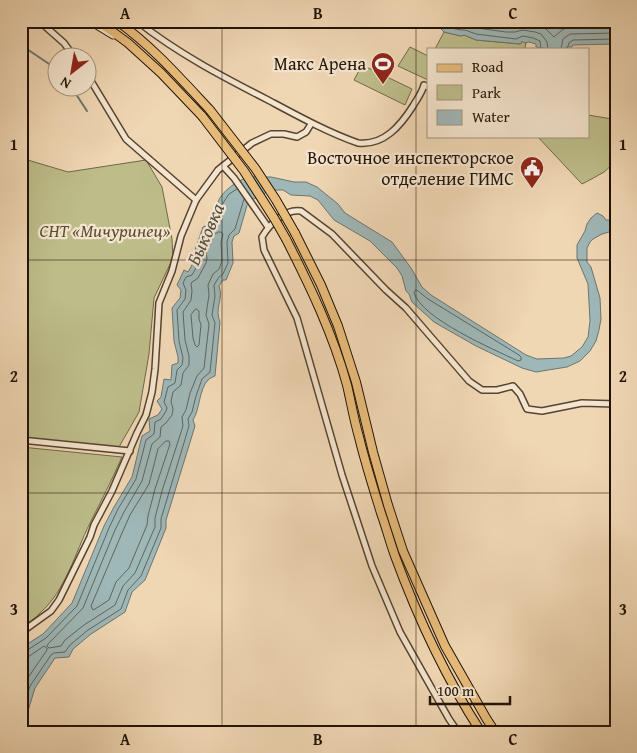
<svg xmlns="http://www.w3.org/2000/svg" width="637" height="753" viewBox="0 0 637 753" font-family="'Gentium Book Plus',serif">
  <rect width="100%" height="100%" fill="#f0d7b4"/>
  <filter id="stains"><feTurbulence type="fractalNoise" baseFrequency=".004" numOctaves="4"/><feColorMatrix values="0 0 0 0 .2 0 0 0 0 .09 0 0 0 0 .02 0 0 0 .5 -.17"/></filter>
  <radialGradient id="worn" r=".72"><stop offset=".6" stop-color="#630" stop-opacity="0"/><stop offset="1" stop-color="#630" stop-opacity=".3"/></radialGradient>
  <g fill="#bdbd8a" stroke="#6f6848">
    <path d="M 444,32 L 461,36 L 464,35 L 476,40 L 520,44 L 522,41 L 526,43 L 525,49 L 435,49 Z"/>
    <path d="M 410,47 L 428,56 L 428,80 L 398,66 Z"/>
    <path d="M 362,65 L 412,89 L 405,105 L 354,80 Z"/>
    <path d="M 588,115 L 612,119 C 616,137 622,159 604,172 C 597,176 590,180 582,184 L 537,136 L 588,136 Z"/>
    <path d="M 21,158 L 68,172 L 146,160 L 162,187 L 172,239 L 173,258 L 154,298 L 149,354 L 139,412 L 119,447 L 21,438 Z"/>
    <path d="M 21,447 L 122,457 C 112,480 101,501 90,523 C 75,553 66,590 40,613 C 36,618 30,621 25,625 L 21,619 Z"/>
  </g>
  <g fill="#9eb7b7" stroke="#6c7570">
    <path d="M 417,21 L 616,21 L 616,44 L 573,45 L 572,47 L 566,47 L 565,49 L 549,49 L 536,47 L 536,44 L 529,42 L 524,43 L 522,41 L 521,44 L 476,40 L 464,35 L 461,36 L 444,32 L 440,28 L 424,25 Z"/>
    <path d="M 248,177 L 271,177 L 294,182 L 306,182 L 317,187 L 338,204 L 345,213 L 392,242 L 411,268 L 422,287 L 431,295 L 526,355 L 537,359 L 564,358 L 571,356 L 582,347 L 588,337 L 590,321 L 588,284 L 577,258 L 577,245 L 585,231 L 587,224 L 591,218 L 597,213 L 603,216 L 606,220 L 616,220 L 616,230 L 602,234 L 593,239 L 590,242 L 587,248 L 587,262 L 591,267 L 600,298 L 601,319 L 599,330 L 596,341 L 590,351 L 580,361 L 567,367 L 536,372 L 522,368 L 476,346 L 434,322 L 412,302 L 409,294 L 406,291 L 402,276 L 397,268 L 370,241 L 334,220 L 318,200 L 310,196 L 291,195 L 283,190 L 271,190 L 248,202 L 239,233 L 234,236 L 232,242 L 233,263 L 226,280 L 223,280 L 219,286 C 224,299 214,308 220,322 L 215,376 C 213,377 210,378 208,380 C 199,389 200,409 193,420 L 195,426 L 166,520 L 166,528 L 145,580 L 132,592 L 125,612 L 91,634 L 73,649 L 69,657 L 55,658 L 35,688 L 27,714 L 21,723 L 21,648 L 43,634 L 72,603 L 104,526 L 114,507 L 132,477 L 142,436 L 150,431 L 149,419 L 158,415 L 162,409 L 157,401 L 161,397 L 164,379 L 171,380 L 172,365 L 178,363 L 178,357 L 174,341 L 172,308 L 180,298 L 181,290 L 177,285 L 184,270 L 188,272 L 196,258 L 194,253 L 203,227 C 211,224 217,219 218,210 C 218,208 217,205 218,202 C 222,191 237,181 248,177 Z"/>
  </g>
  <g fill="none" stroke-linecap="round" stroke-linejoin="round">
    <g stroke="#60655e" stroke-width="1">
      <path d="M 432,21 L 441,23 L 446,27 L 461,30 L 465,30 L 476,34 L 516,39 L 523,36 L 533,38 L 540,41 L 541,49"/>
      <path d="M 449,21 L 456,23 L 467,24 L 477,28 L 506,32 L 515,32 L 523,30 L 535,32 L 541,34 L 547,42 L 548,49"/>
      <path d="M 487,21 L 513,25 L 522,23 L 533,24 L 546,29 L 554,37 L 562,30 L 570,26 L 616,25"/>
      <path d="M 561,49 L 563,39 L 570,34 L 616,33"/>
      <path d="M 567,49 L 569,43 L 573,40 L 616,39"/>
      <path d="M 219,232 L 221,232 L 223,234 L 221,242 L 222,261 L 219,269 L 213,274 L 208,285 L 209,295 L 206,315 L 209,324 L 204,368 L 197,376 L 190,393 L 186,410 L 182,417 L 183,426 L 162,491 L 155,518 L 155,527 L 135,573 L 123,586 L 115,605 L 84,625 L 65,640 L 61,646 L 49,648 L 47,646 L 48,644 L 83,608 L 115,530 L 124,512 L 142,481 L 152,444 L 160,437 L 161,427 L 166,423 L 172,415 L 173,409 L 171,402 L 173,392 L 181,385 L 183,373 L 189,365 L 189,356 L 185,340 L 183,312 L 191,300 L 192,291 L 191,283 L 198,278 L 206,263 L 207,258 L 206,252 L 212,236 Z"/>
      <path d="M 416,290 L 418,291 L 428,299 L 519,355 L 521,357 L 521,360 L 518,361 C 493,349 422,319 414,293 Z"/>
      <path d="M 196,309 L 199,311 L 199,319 L 201,325 L 199,345 L 197,347 L 195,345 L 193,338 L 191,315 Z"/>
      <path d="M 166,441 L 169,441 L 170,444 L 155,489 L 148,516 L 147,525 L 129,568 L 116,582 L 109,600 L 95,609 L 93,610 L 91,606 L 122,533 L 130,515 L 149,484 L 158,449 Z"/>
      <path d="M 21,652 L 26,651 L 46,638 L 77,606 L 109,528 L 118,509 L 136,479 L 146,440 L 154,434 L 155,422 L 161,419 L 166,411 L 167,408 L 164,402 L 168,387 L 175,383 L 177,370 L 182,365 L 183,358 L 179,341 L 177,310 L 185,299 L 186,290 L 183,283 L 186,277 L 192,275 L 200,261 L 201,257 L 200,252 L 207,232 L 214,227 L 222,215 L 223,203 L 229,194 L 237,189"/>
      <path d="M 21,658 L 28,657 L 44,646 L 47,648 L 47,650 L 25,682 L 21,694"/>
      <path d="M 21,714 L 30,686 L 51,655 L 54,653 L 65,652 L 70,645 L 88,630 L 121,609 L 128,590 L 141,576 L 161,528 L 161,519 L 189,426 L 188,419 L 192,412 L 196,396 L 202,379 L 210,372 L 215,323 L 212,315 L 215,296 L 214,285 L 219,277 L 223,274 L 228,263 L 227,242 L 229,235 L 235,229 L 244,199"/>
    </g>
    <g stroke="#6c7570" stroke-width="2">
      <path d="M 21,45 L 58,70"/>
      <path d="M 72,88 L 87,111"/>
    </g>
    <g stroke="#554432" stroke-width="8">
      <g id="minor">
        <path d="M 39,21 L 64,43 L 75,58"/>
        <path d="M 137,21 C 177,53 223,77 268,100 C 298,116 327,132 358,143 C 384,146 401,125 413,106 C 417,99 422,93 424,85 L 428,87"/>
        <path d="M 88,76 L 126,139 L 196,200"/>
        <path d="M 223,166 L 234,178 L 268,227"/>
        <path d="M 21,440 L 130,451"/>
        <path d="M 26,629 L 51,611 L 59,600 L 90,537 L 94,525 L 112,491 L 137,433 L 146,415 L 152,392 L 155,369 L 159,303 L 172,271 L 181,236 L 196,200 L 218,170 L 252,143 L 271,134 L 284,134 L 297,137 L 306,132 L 311,124"/>
        <path d="M 458,732 L 449,719 L 400,632 L 372,566 L 342,475 L 297,318 L 264,250 L 262,237 C 269,225 285,208 301,211 L 332,234 L 386,290 L 406,308 L 469,381 L 482,390 L 497,390 L 513,386 L 520,394 L 527,409 L 542,411 L 582,403 L 616,404"/>
      </g>
    </g>
    <g stroke="#211306" stroke-width="9">
      <path id="secondary" d="M 90,21 L 113,35"/>
    </g>
    <g stroke="#211306" stroke-width="10">
      <g id="primary">
        <path d="M 98,21 L 128,43 L 161,73 L 202,116"/>
        <path d="M 117,21 C 152,46 181,79 210,110"/>
        <path d="M 295,233 L 321,285 L 338,326 L 356,382 L 373,452 L 388,505 L 403,551 L 445,646 L 486,718 L 495,732"/>
        <path d="M 286,239 C 310,286 333,334 347,385 C 351,402 354,420 359,437 C 365,462 373,487 381,513 C 386,527 390,542 395,556 C 417,616 446,678 481,732"/>
      </g>
    </g>
    <use href="#minor" stroke="#f5e5ce" stroke-width="5"/>
    <use href="#secondary" stroke="#f5e5ce" stroke-width="7"/>
    <use href="#primary" stroke="#e8bc7a" stroke-width="8"/>
    <g stroke="#211306" stroke-width="10" stroke-linecap="butt">
      <g id="primary-bridge">
        <path d="M 210,110 L 255,168 L 276,200 L 295,233"/>
        <path d="M 202,116 L 244,171 L 274,218 L 286,239"/>
      </g>
    </g>
    <use href="#primary-bridge" stroke="#e8bc7a" stroke-width="8"/>
  </g>
  <path fill="none" stroke="#211306" stroke-width="1" stroke-opacity="0.55" d="M 222,21 L 222,732M 416,21 L 416,732M 21,260 L 616,260M 21,493 L 616,493"/>
  <defs>
    <g id="stadium-pin" transform="scale(1.25)"><path d="M0 17L-7.5 6A9.5 9.5 0 1 1 7.5 6Z" fill="#8f2418" stroke="#f5e5ce"/><path d="M0-5a6.5 5 0 1 0 0 10a6.5 5 0 1 0 0-10ZM-3.5-1.8h7v3.6h-7Z" fill="#fff"/></g>
    <g id="civic-pin" transform="scale(1.25)"><path d="M0 17L-7.5 6A9.5 9.5 0 1 1 7.5 6Z" fill="#8f2418" stroke="#f5e5ce"/><path d="M-.6-6.5H3V-4.5H.6V-3L4-1V1h2V6H-6V1h2V-1L-.6-3ZM-1.2 2.5V6h2.4V2.5Z" fill="#fff"/></g>
  </defs>
  <g fill-rule="evenodd">
    <use href="#stadium-pin" x="383" y="64"/>
    <use href="#civic-pin" x="532" y="168"/>
  </g>
  <g text-anchor="middle" stroke-width="4.5" stroke-linejoin="round" paint-order="stroke">
    <g font-size="18" fill="#211306" stroke="#f5e5ce" text-anchor="end">
      <text x="366" y="70">Макс Арена</text>
      <text x="514" y="164">Восточное инспекторское<tspan x="514" dy="21">отделение ГИМС</tspan></text>
    </g>
    <g font-size="18" font-style="italic" fill="#584e34" stroke="#f5e5ce">
      <text x="105" y="237">СНТ «Мичуринец»</text>
    </g>
    <g font-size="19" font-style="italic" fill="#4d4c44" stroke="#f5e5ce">
      <text transform="translate(205 234) rotate(-66)" y="7">Быковка</text>
    </g>
  </g>
  <rect width="637" height="753" fill="none" stroke="#f0d7b4" stroke-width="55"/>
  <rect x="427" y="48" width="162" height="90" fill="#f5e5ce" stroke="#a0917e"/>
  <rect x="437" y="64" width="25" height="8" fill="#e8bc7a" stroke="#a0917e"/>
  <text x="472" y="72" font-size="15" fill="#211306">Road</text>
  <rect x="437" y="85" width="25" height="15" fill="#bdbd8a" stroke="#a0917e"/>
  <text x="472" y="98" font-size="15" fill="#211306">Park</text>
  <rect x="437" y="110" width="25" height="15" fill="#9eb7b7" stroke="#a0917e"/>
  <text x="472" y="122" font-size="15" fill="#211306">Water</text>
  <g transform="translate(72 72) rotate(211)"><circle r="24" fill="#f5e5ce" stroke="#a0917e"/>
  <path d="M0-4L9 19L0 12L-9 19Z" fill="#8f2418"/>
  <text y="-8" font-size="14" font-weight="bold" text-anchor="middle" fill="#211306">N</text>
  </g>
  <path d="M430 696v8h80v-8" fill="none" stroke="#211306" stroke-width="2.5"/>
  <text x="437" y="696" font-size="15" fill="#211306" stroke="#f5e5ce" stroke-width="4" paint-order="stroke">100 m</text>
  <rect x="28" y="28" width="582" height="698" fill="none" stroke="#211306" stroke-width="2"/>
  <g font-size="16" text-anchor="middle" font-weight="bold" fill="#211306">
    <text x="125" y="19">A</text>
    <text x="318" y="19">B</text>
    <text x="513" y="19">C</text>
    <text x="14" y="150">1</text>
    <text x="623" y="150">1</text>
    <text x="14" y="382">2</text>
    <text x="623" y="382">2</text>
    <text x="14" y="615">3</text>
    <text x="623" y="615">3</text>
    <text x="125" y="745">A</text>
    <text x="318" y="745">B</text>
    <text x="513" y="745">C</text>
  </g>
  <rect width="100%" height="100%" filter="url(#stains)"/>
  <rect width="100%" height="100%" fill="url(#worn)"/>
</svg>
